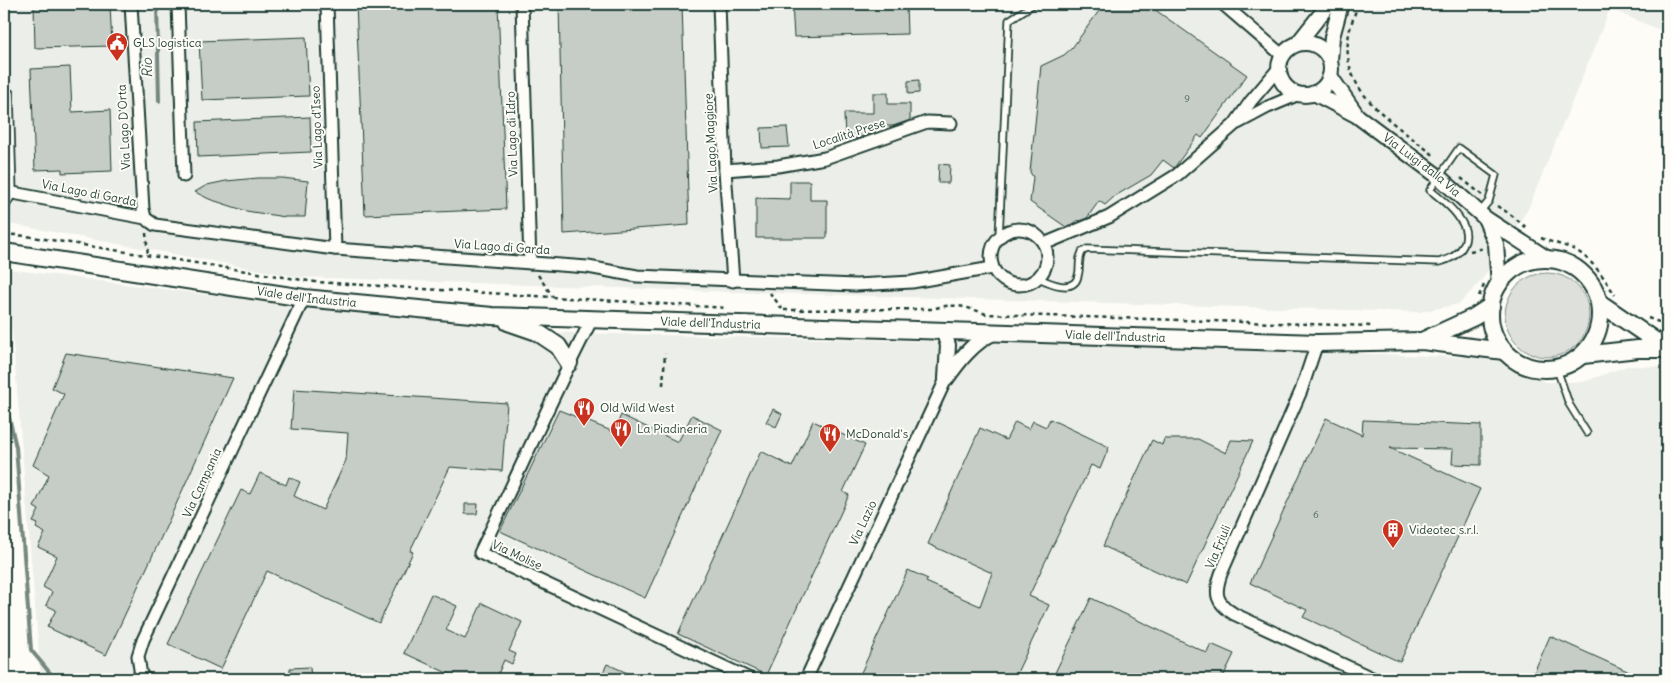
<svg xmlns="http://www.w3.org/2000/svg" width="1671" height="683" viewBox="0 0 1671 683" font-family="Delius,sans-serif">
  <rect width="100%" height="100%" fill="#fdfcf7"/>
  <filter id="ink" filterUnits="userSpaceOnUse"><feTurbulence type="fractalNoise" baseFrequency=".02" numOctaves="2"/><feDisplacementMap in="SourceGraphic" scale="10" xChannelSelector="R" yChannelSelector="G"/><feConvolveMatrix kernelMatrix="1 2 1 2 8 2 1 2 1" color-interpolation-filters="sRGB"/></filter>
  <g filter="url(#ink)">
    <g fill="#eceee9">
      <path d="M 4,4 L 1667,4 L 1667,33 L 1610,9 L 1528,209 L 1481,281 L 1459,304 L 1419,312 L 735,292 L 299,277 L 4,223 Z"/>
      <path d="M 7,269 L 218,296 L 304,298 L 492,316 L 537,332 L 1254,349 L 1479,358 L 1509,363 L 1545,382 L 1583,382 L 1627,366 L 1667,367 L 1667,679 L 41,679 Z"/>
    </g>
    <circle fill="#dde0db" stroke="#7e8e88" cx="1547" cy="315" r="42"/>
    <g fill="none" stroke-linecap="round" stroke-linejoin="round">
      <g stroke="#75877f" stroke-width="4">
        <path d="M 157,4 L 159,101"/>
        <path d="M 4,380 L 7,409 L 16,447 L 31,650 L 55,679"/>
      </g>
    </g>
    <g fill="#c6cdc7" stroke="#1f3d34">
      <path d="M 356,4 L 498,4 L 506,209 L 365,215 Z"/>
      <path d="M 559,4 L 682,4 L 689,225 L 564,234 Z"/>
      <path d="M 792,4 L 906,4 L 907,34 L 794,37 Z"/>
      <path d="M 1104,4 L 1147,4 L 1247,75 L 1202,138 L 1198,135 L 1174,168 L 1163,160 L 1151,175 L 1115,196 L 1105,205 L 1099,201 L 1087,218 L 1079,221 L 1077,220 L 1075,223 L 1066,227 L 1030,202 L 1033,177 L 1030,172 L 1041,66 L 1064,55 L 1072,48 Z"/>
      <path d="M 110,5 L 112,46 L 35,48 L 34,7 Z"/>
      <path d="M 306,37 L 309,96 L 202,100 L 199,41 Z"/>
      <path d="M 70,67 L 72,112 L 110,110 L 112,171 L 62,173 L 62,169 L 35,170 L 31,69 Z"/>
      <path d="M 919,80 L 919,93 L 908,94 L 908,81 Z"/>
      <path d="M 873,93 L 888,93 L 888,104 L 910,104 L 910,120 L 893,126 L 875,126 L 875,132 L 855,139 L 845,140 L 844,113 L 873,113 Z"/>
      <path d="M 310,117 L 311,152 L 198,157 L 197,122 Z"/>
      <path d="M 787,127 L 789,147 L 762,148 L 761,128 Z"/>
      <path d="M 939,164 L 950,165 L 949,183 L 938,183 Z"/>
      <path d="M 258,178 L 282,178 L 308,181 L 305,217 L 285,217 L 246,211 L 209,199 L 195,192 L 207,185 L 226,181 Z"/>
      <path d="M 790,181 L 810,181 L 810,200 L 827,200 L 827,238 L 756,238 L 756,198 L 790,199 Z"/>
      <path d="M 66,353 L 233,378 L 165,529 L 106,655 L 47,627 L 56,610 L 46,605 L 52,592 L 43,587 L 57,556 L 38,547 L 45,533 L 36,528 L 38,524 L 33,522 L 39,510 L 34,507 L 49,475 L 33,465 L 64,394 L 52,388 Z"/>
      <path d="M 294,389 L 507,403 L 502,471 L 450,467 L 410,551 L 413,552 L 379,623 L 267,571 L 221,669 L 168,644 L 241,490 L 250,494 L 260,473 L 286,485 L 289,477 L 300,482 L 294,496 L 323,510 L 346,460 L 348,433 L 291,429 Z"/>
      <path d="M 773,409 L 782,414 L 776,427 L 766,422 Z"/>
      <path d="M 559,410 L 614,432 L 621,415 L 678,442 L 692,415 L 722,430 L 645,598 L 500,531 Z"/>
      <path d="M 1326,418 L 1362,435 L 1363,420 L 1481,425 L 1481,465 L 1452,464 L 1453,449 L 1390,448 L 1480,489 L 1400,662 L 1303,617 L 1307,610 L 1250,583 Z"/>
      <path d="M 1050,419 L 1109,447 L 1100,469 L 1091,465 L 1029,596 L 1049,605 L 1014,679 L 858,679 L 908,570 L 928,579 L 926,582 L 980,606 L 992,573 L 928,544 L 980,428 L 1006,440 L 1015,422 L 1029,429 L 1033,421 L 1046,427 Z"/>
      <path d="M 813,421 L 865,445 L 843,492 L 849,495 L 766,675 L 678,634 L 761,451 L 792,467 Z"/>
      <path d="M 1164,439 L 1198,439 L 1226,453 L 1231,440 L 1253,441 L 1186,585 L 1103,546 L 1152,440 L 1162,445 Z"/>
      <path d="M 465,504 L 478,504 L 477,514 L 465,514 Z"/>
      <path d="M 431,594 L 457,606 L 446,630 L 465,639 L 482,603 L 522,622 L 509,651 L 516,654 L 512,664 L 504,660 L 496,679 L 460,679 L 404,653 Z"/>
      <path d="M 1091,598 L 1207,653 L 1211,644 L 1234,654 L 1222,679 L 1052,679 Z"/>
      <path d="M 1550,636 L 1645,679 L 1531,679 Z"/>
      <path d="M 607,664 L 641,679 L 600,679 Z"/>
      <path d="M 310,667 L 311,679 L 290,679 L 290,668 Z"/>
    </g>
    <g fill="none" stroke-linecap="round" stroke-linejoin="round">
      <g stroke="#1f3d34" stroke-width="9">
        <g id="service">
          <path d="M 4,93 L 10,93 L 13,193"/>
          <path d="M 4,210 L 13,193"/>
          <path d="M 999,237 L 1009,20 L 1034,4"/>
          <path d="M 1039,278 C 1049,283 1074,294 1078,276 C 1081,267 1077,262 1082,252 L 1087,249 L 1439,262 C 1462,257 1474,238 1459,218 C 1452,207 1440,198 1430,190 L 1459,148 L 1496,175 L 1489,201 L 1480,212"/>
          <path d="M 1557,369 L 1569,404 L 1587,433"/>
        </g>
      </g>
      <g stroke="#1f3d34" stroke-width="15">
        <g id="minor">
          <path d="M 131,4 L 143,209 L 145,218"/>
          <path d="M 178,4 L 184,176"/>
          <path d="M 327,4 L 335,249"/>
          <path d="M 522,4 L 530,263"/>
          <path d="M 719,4 L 725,170 L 733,281"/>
          <path d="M 1223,4 L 1282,55"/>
          <path d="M 1238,123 L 1268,107 L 1299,94"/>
          <path d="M 725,170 L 778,166 L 825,158 L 927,122 L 951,123"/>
          <path d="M 13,193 L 145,218 L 155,225 L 335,249 L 588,267 L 637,276 L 856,285 L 912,282 L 992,268"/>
          <circle cx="1019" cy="257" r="28"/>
          <path d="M 1044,244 L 1109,217 L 1177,175 L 1234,125 L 1251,101 L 1279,68"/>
          <path d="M 592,319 C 552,396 518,475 480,553 L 750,679"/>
          <path d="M 1317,343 L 1301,391 L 1221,574 C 1214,594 1216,603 1234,614 L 1374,679"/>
          <path d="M 146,679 L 141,676 L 138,656 L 143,640 L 304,298"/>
          <path d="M 806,679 L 946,379"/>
        </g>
      </g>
      <g stroke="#1f3d34" stroke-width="18">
        <g id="tertiary">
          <circle cx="1305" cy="69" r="26"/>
          <path d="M 1298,43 L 1329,4"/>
          <path d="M 1330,60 L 1332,37 L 1341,4"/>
          <path d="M 1330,76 L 1356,114"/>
          <path id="s1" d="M 1314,93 L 1356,115 L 1439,177 L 1485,218 L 1548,259"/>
          <path d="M 1485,218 L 1496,244 L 1499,285"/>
          <path d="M 943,331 L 948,345 L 946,378"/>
          <path d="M 946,379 C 958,362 973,342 993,333"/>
        </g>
      </g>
      <g stroke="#1f3d34" stroke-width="20">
        <g id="secondary">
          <path id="s2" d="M 4,252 L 304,298 L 492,316 L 1317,343 L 1422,341 L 1504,351"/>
          <circle cx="1545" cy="314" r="55"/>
          <path d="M 1600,303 L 1667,349"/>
          <path d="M 508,322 L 537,332 L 558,346 L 569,363"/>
          <path d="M 1424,340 L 1474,317 L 1491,306"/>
          <path d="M 1583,355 L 1638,349 L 1667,349"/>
        </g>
      </g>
      <g stroke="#1f3d34" stroke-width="2.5" stroke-dasharray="4 4" stroke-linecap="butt">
        <path d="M 1359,4 C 1322,83 1382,113 1436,157"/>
        <path d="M 1461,178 L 1482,195"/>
        <path d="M 1497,206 L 1510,214 L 1528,229"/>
        <path d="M 146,233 L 148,256"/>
        <path d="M 4,234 L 26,236 L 315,282 L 727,308"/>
        <path d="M 1541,238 C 1552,243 1565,245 1575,250 C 1592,259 1605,279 1615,295"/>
        <path d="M 1470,251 L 1485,248"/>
        <path d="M 538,275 L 553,297"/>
        <path d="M 770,293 L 783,310"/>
        <path d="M 1479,296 L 1485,283"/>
        <path d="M 784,310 L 933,309 C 952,302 967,307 986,314 L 1372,326"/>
        <path d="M 1648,318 L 1667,325"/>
        <path d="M 663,385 L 665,353"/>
      </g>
      <use href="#service" stroke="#fdfcf7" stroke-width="5.5"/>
      <use href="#minor" stroke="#fdfcf7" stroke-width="11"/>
      <use href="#tertiary" stroke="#fdfcf7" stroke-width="14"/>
      <use href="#secondary" stroke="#fdfcf7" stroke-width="16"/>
    </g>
  </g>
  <defs>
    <g id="civic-pin" transform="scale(1.125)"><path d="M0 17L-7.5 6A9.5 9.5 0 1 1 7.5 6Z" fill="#c8321e" stroke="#fdfcf7"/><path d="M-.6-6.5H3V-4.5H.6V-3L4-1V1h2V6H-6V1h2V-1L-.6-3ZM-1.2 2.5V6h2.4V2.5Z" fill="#fff"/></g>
    <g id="restaurant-pin" transform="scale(1.125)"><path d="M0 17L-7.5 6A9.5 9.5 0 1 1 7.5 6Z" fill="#c8321e" stroke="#fdfcf7"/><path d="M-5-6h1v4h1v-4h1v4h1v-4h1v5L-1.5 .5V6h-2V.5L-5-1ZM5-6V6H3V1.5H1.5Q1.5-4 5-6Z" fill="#fff"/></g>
    <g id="building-pin" transform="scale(1.125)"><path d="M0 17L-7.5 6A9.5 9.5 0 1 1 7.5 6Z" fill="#c8321e" stroke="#fdfcf7"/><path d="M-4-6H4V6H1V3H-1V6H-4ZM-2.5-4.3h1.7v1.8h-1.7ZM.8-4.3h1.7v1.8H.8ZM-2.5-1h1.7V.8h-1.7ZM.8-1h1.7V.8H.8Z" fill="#fff"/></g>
  </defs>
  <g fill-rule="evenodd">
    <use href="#civic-pin" x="117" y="43"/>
    <use href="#restaurant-pin" x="584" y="408"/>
    <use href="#restaurant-pin" x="621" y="429"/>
    <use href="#restaurant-pin" x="830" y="434"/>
    <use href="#building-pin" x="1393" y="530"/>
  </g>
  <g text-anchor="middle" stroke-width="4" stroke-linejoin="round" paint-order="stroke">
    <g font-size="10" fill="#496159">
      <text x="1187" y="102">9</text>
      <text x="1316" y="518">6</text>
    </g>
    <g font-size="12" fill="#1f3d34" stroke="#fdfcf7" text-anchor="start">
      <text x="133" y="47">GLS logistica</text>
      <text x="600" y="412">Old Wild West</text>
      <text x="637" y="433">La Piadineria</text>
      <text x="846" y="438">McDonald's</text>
      <text x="1409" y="534">Videotec s.r.l.</text>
    </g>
    <g font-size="12" fill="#1f3d34" stroke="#fdfcf7">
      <text transform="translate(124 127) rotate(-93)" y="4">Via Lago D'Orta</text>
      <text transform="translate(317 127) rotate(-92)" y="4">Via Lago d'Iseo</text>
      <text transform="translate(512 134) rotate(-92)" y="4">Via Lago di Idro</text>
      <text transform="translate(849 134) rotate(-18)" y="4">Località Prese</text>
      <text transform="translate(711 143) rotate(-93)" y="4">Via Lago Maggiore</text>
      <text dy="4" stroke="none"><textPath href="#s1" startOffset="130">Via Luigi dalla Via</textPath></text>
      <text transform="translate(89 193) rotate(11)" y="4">Via Lago di Garda</text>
      <text transform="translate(502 247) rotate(4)" y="4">Via Lago di Garda</text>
      <text dy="4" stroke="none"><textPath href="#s2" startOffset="306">Viale dell'Industria</textPath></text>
      <text dy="4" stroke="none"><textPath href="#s2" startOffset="711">Viale dell'Industria</textPath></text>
      <text dy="4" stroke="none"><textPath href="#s2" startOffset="1116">Viale dell'Industria</textPath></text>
      <text transform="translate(202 483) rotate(-65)" y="4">Via Campania</text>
      <text transform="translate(863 523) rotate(-65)" y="4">Via Lazio</text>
      <text transform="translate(1218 547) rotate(-67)" y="4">Via Friuli</text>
      <text transform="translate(517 555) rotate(25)" y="4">Via Molise</text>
    </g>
    <g font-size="14" font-style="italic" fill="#435c53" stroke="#fdfcf7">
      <text transform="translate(147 68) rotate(-92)" y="5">Rio</text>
    </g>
  </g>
  <rect width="1671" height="683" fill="none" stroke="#fdfcf7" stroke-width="20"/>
  <rect x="10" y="10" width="1651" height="663" fill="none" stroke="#1f3d34" stroke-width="2" filter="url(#ink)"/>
</svg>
